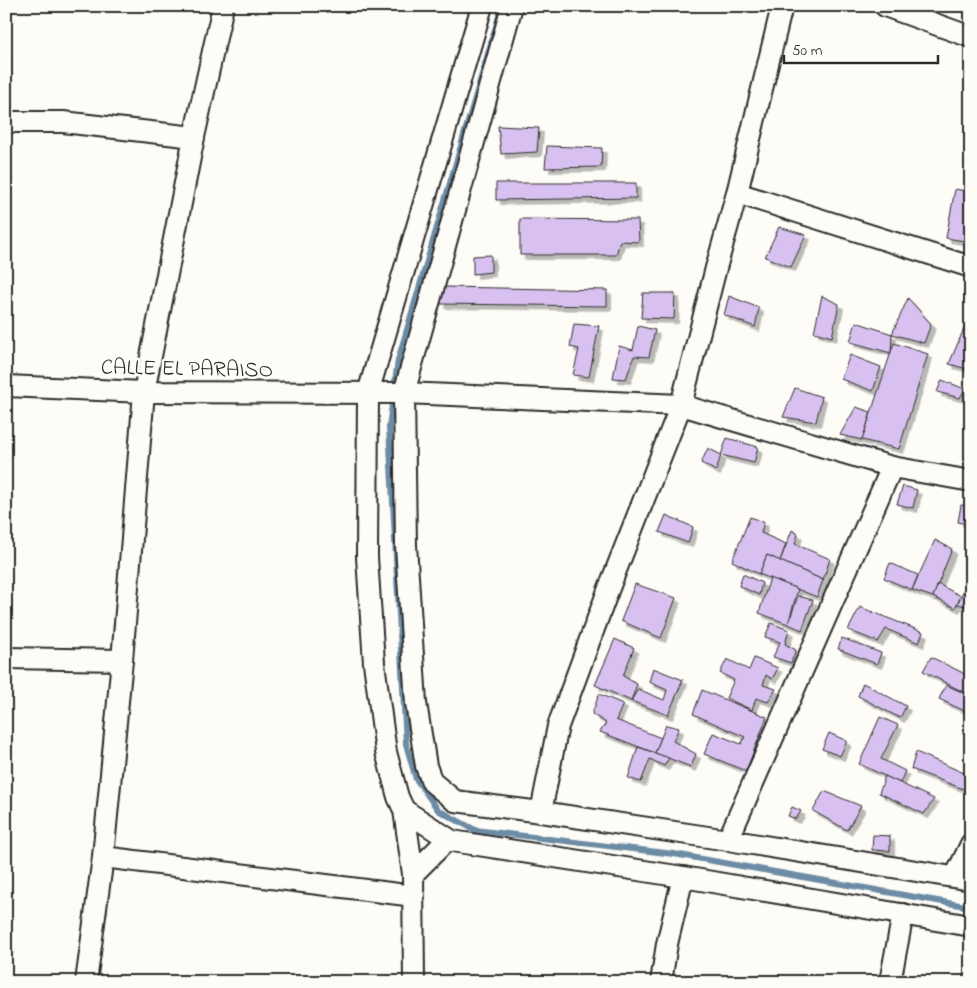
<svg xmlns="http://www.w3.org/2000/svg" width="977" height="988" viewBox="0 0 977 988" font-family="'Indie Flower',sans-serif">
  <defs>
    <filter id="shadow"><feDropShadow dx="4.5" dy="4.5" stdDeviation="0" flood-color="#0004"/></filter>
  </defs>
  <rect width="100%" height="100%" fill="#fdfcf7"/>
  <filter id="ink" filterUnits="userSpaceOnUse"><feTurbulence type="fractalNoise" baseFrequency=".02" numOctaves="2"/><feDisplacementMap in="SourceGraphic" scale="10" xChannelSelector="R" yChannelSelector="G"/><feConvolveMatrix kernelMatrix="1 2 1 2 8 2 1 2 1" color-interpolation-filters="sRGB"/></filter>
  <g filter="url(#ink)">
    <path fill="#b9e5a3" stroke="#728867" d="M 6,6 L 9,6 L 12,85 L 6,86 Z"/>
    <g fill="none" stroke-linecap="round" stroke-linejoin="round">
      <path stroke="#6c8ca5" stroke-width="6" d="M 502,6 L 398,360 L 389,427 L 406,744 L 416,779 L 438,810 L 475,830 L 674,854 L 971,907"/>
    </g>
    <g fill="#d8c1f0" stroke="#2b2b2b" filter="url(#shadow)">
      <path d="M 498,126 L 539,128 L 537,152 L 501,154 Z"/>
      <path d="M 547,146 L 602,148 L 601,167 L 545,168 Z"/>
      <path d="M 496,183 L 636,183 L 636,198 L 496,200 Z"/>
      <path d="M 955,189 L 971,192 L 971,242 L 946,238 Z"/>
      <path d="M 520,219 L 638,220 L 639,242 L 620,241 L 616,255 L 520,255 Z"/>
      <path d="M 779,227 L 806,235 L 791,267 L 765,257 Z"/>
      <path d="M 491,255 L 491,272 L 473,274 L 473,256 Z"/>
      <path d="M 445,287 L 607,290 L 607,306 L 440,304 Z"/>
      <path d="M 643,293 L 675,293 L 674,319 L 641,318 Z"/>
      <path d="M 729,296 L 759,308 L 755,327 L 724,315 Z"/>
      <path d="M 822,296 L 839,304 L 832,337 L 814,332 Z"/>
      <path d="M 908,298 L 931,324 L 924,343 L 892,334 Z"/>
      <path d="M 969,317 L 971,318 L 971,370 L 949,364 Z"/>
      <path d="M 856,322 L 892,334 L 891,353 L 850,342 Z"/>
      <path d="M 574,324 L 599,326 L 589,377 L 573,375 L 579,349 L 570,347 Z"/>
      <path d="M 638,326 L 655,330 L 649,357 L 634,356 L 626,379 L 613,378 L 619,346 L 633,350 Z"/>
      <path d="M 894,343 L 928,354 L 899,449 L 862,440 Z"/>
      <path d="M 850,355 L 881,367 L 873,391 L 841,379 Z"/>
      <path d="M 942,380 L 965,389 L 960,398 L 937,392 Z"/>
      <path d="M 795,388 L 822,397 L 816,422 L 783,417 Z"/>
      <path d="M 856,407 L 871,412 L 862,440 L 840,435 Z"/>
      <path d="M 727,438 L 758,447 L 754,463 L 721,455 Z"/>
      <path d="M 708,448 L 721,455 L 716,471 L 701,463 Z"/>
      <path d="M 903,486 L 917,490 L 913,508 L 897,504 Z"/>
      <path d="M 961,505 L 971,506 L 971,525 L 958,522 Z"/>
      <path d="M 666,515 L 693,527 L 688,543 L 659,532 Z"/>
      <path d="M 750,517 L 764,522 L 761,533 L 786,544 L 780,561 L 767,555 L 759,574 L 732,561 Z"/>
      <path d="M 792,530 L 798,534 L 795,544 L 830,559 L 823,580 L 780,561 Z"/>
      <path d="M 935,540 L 952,549 L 933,597 L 912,590 Z"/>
      <path d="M 767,555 L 823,580 L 817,597 L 759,574 Z"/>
      <path d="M 890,563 L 918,575 L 912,590 L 884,578 Z"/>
      <path d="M 743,574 L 762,583 L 759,595 L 739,586 Z"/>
      <path d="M 971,575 L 971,607 L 957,604 Z"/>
      <path d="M 770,578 L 798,589 L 788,624 L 759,613 Z"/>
      <path d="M 635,584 L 676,598 L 661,638 L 621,621 Z"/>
      <path d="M 938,584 L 961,596 L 955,608 L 933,597 Z"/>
      <path d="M 798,596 L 813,600 L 802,630 L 788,624 Z"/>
      <path d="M 860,607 L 923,632 L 919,643 L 886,629 L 878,642 L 848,630 Z"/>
      <path d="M 771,623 L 789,630 L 785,644 L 796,650 L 791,663 L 773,657 L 780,642 L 765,637 Z"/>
      <path d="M 842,638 L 881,653 L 877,664 L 838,649 Z"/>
      <path d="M 615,639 L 634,648 L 623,676 L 637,684 L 631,701 L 595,685 Z"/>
      <path d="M 931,657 L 971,677 L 971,696 L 923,671 Z"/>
      <path d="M 754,658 L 778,668 L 772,679 L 766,675 L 763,685 L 776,689 L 768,702 L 756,698 L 752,710 L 726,698 L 734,680 L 720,673 L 727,659 L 749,670 Z"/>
      <path d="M 653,668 L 683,680 L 668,715 L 631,701 L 638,689 L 664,700 L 667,690 L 649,682 Z"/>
      <path d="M 863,683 L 906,706 L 900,718 L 858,696 Z"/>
      <path d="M 946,685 L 971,696 L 971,714 L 939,699 Z"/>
      <path d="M 702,690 L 767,717 L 746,771 L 704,754 L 713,733 L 741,744 L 745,737 L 693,714 Z"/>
      <path d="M 599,694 L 623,704 L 616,720 L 661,738 L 655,753 L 600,732 L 606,723 L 592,714 Z"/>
      <path d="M 880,717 L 898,725 L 881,759 L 905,771 L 900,783 L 859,764 Z"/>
      <path d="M 666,725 L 679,728 L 673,741 L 696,754 L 691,767 L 655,753 Z"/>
      <path d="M 829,733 L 847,741 L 840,756 L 822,749 Z"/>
      <path d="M 638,747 L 669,758 L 664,766 L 650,759 L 641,782 L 628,778 Z"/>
      <path d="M 916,752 L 971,776 L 971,792 L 911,769 Z"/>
      <path d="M 885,776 L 900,783 L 934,799 L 924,814 L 879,793 Z"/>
      <path d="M 824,791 L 861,806 L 847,830 L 813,811 Z"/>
      <path d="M 792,807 L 801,811 L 796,819 L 788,816 Z"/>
      <path d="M 873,835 L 890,836 L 890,851 L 872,850 Z"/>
    </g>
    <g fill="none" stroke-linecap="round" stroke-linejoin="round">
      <g stroke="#2b2b2b" stroke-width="24">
        <g id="minor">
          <path d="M 512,6 L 404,393 L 406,545 L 416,703 L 426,766 L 432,782 L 455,801 L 541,812 L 728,840 L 971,880"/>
          <path d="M 885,6 L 971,37"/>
          <path d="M 6,122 L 63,122 L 194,137"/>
          <path d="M 737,193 L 971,267"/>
          <path d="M 6,386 L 144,392 L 404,393 L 681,405 L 892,467 L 971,481"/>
          <path d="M 6,658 L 122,660"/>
          <path d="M 404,810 L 452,841 L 683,877 L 971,926"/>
          <path d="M 541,812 L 558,726 L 609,588 L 681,405 L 716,268 L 737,193 L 782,6"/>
          <path d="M 728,840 L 892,467"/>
          <path d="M 103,857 L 414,896"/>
          <path d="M 413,874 L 448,839"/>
          <path d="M 955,877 L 971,844"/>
          <path d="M 86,982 L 103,857 L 122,660 L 144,392 L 194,137 L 223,6"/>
          <path d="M 414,982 L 413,874 L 404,810 L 398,797 L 386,752 L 374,663 L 367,557 L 368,393 L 482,6"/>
          <path d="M 661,982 L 667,944 L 683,877"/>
          <path d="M 890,982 L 903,914"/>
        </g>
      </g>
      <use href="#minor" stroke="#fdfcf7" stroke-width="20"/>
    </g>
  </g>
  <g text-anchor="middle" stroke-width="5" stroke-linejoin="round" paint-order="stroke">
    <g font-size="22" fill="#2b2b2b" stroke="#fdfcf7">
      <text transform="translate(187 367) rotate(1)" y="8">CALLE EL PARAISO</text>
    </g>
  </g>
  <rect width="977" height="988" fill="none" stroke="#fdfcf7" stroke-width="25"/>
  <rect x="12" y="12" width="952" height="963" fill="none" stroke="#2b2b2b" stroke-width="2" filter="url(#ink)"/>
  <path d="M784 55v8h154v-8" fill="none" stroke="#2b2b2b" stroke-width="2.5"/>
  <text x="792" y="55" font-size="15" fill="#2b2b2b" stroke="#fdfcf7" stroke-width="4" paint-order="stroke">50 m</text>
</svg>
